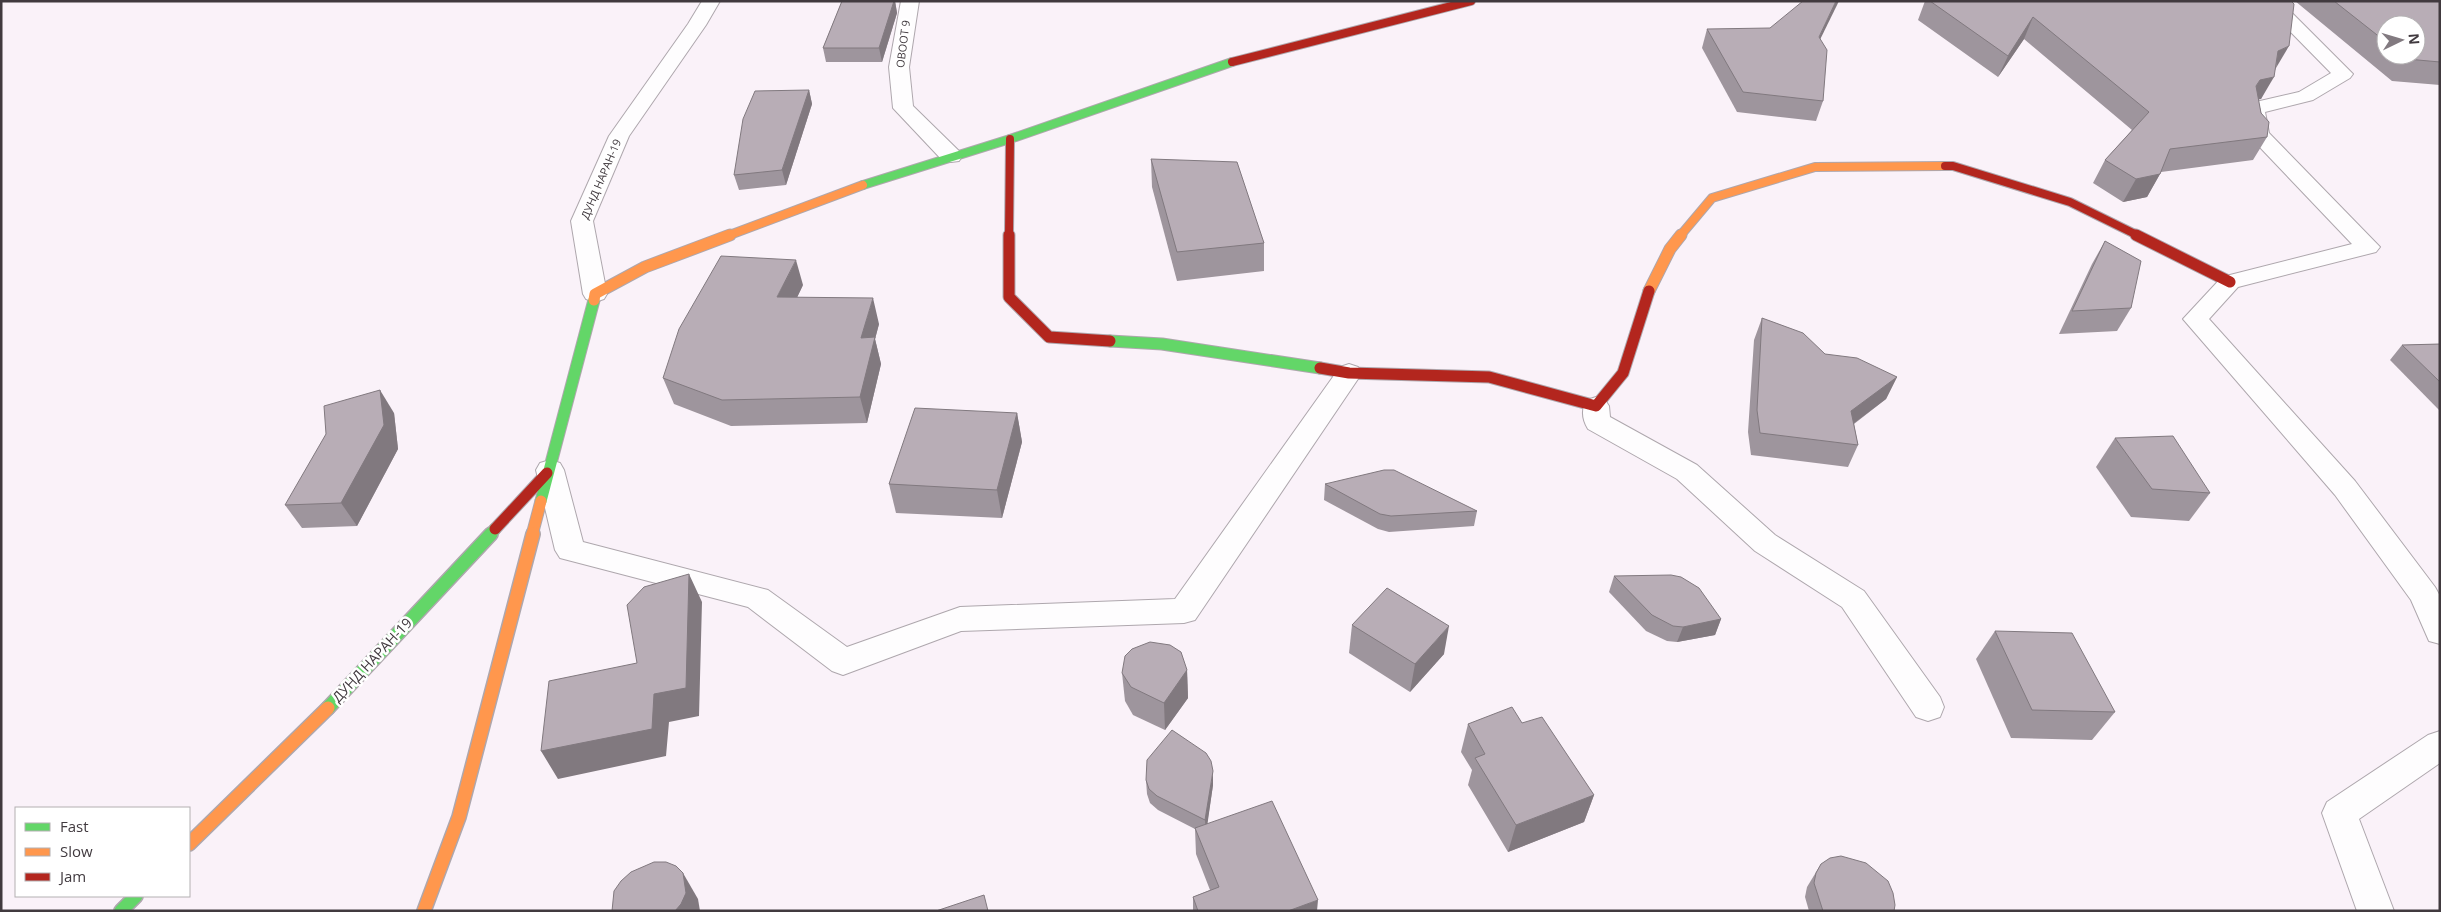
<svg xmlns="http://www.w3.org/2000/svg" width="2441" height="912" viewBox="0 0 2441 912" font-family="'Open Sans',sans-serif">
  <rect width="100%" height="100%" fill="#faf2f9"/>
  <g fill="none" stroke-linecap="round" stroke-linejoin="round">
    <g stroke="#aea7ad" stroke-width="2">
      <g id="street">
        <path d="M 702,1 L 720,1 L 706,25 L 629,136 L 593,221 L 607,294 L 604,299 L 595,302 L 586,299 L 583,294 L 571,221 L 609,136 L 688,24 Z"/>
        <path d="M 901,1 L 919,1 L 909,67 L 913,106 L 959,151 L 962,156 L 959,161 L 951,162 L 943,161 L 893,108 L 889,67 Z"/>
        <path d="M 2260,1 L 2280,1 L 2353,74 L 2350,78 L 2313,100 L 2265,112 L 2269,133 L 2380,247 L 2376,252 L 2238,287 L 2209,319 L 2355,481 L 2435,587 L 2440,596 L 2440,644 L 2429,641 L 2411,600 L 2335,495 L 2183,319 L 2222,277 L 2352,244 L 2252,139 L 2249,135 L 2244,108 L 2247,104 L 2299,92 L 2331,73 Z"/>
        <path d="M 1349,364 L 1358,367 L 1362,373 L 1195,620 L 1184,623 L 961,631 L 843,675 L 832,671 L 748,607 L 560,558 L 555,550 L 536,470 L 540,463 L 550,460 L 560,463 L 564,470 L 583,542 L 768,590 L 847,647 L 960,607 L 1175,599 L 1340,367 Z"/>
        <path d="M 1596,397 L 1605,400 L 1609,406 L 1610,417 L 1697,465 L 1775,535 L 1864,591 L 1940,697 L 1944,707 L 1940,717 L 1928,721 L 1916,717 L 1842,607 L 1755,551 L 1677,479 L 1588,429 C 1582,419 1581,409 1587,400 Z"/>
        <path d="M 2440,731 L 2440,763 L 2359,819 L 2394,911 L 2357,911 L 2322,813 L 2327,802 L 2428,735 Z"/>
      </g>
    </g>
    <g stroke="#aea7ad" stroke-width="10">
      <path id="fast-far2" d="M 863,185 L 1010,139 L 1232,62"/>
    </g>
    <g stroke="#aea7ad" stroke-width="13">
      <g id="fast-far1">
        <path d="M 1110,341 L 1162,344 L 1320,368"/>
        <path d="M 541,501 L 594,300"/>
        <path d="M 490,535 L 495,529"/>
      </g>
    </g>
    <g stroke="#aea7ad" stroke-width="16">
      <g id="fast">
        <path d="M 328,708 L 491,534"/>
        <path d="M 121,911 L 136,896"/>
      </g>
    </g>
    <g stroke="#aea7ad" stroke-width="10">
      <g id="slow-far2">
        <path d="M 727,236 L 863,185"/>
        <path d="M 1680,236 L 1712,198 L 1815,167 L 1945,166"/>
      </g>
    </g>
    <g stroke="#aea7ad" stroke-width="13">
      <g id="slow-far1">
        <path d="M 1649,291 L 1670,249 L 1681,235"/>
        <path d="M 594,300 L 595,294 L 645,267 L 730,235"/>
        <path d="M 532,535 L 541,501"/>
      </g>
    </g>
    <g stroke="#aea7ad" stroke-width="16">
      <g id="slow">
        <path d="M 189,844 L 328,708"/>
        <path d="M 424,911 L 459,817 L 533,534"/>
      </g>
    </g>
    <g stroke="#aea7ad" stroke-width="10">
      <g id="jam-far1">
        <path d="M 1232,62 L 1471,1"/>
        <path d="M 1945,166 L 1953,166 L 2070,202 L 2139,236"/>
        <path d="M 1009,236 L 1010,139"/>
      </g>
    </g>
    <g stroke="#aea7ad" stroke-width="13">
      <g id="jam">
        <path d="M 1009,235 L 1009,297 L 1049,337 L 1110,341"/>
        <path d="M 2136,235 L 2230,282"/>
        <path d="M 1320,368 L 1349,373 L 1489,377 L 1596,406 L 1623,373 L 1649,291"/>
        <path d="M 495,529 L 547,473"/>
      </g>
    </g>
    <use href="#street" fill="#fefdfe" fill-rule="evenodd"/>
    <use href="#fast-far2" stroke="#63d668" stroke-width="8"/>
    <use href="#fast-far1" stroke="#63d668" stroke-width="11"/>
    <use href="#fast" stroke="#63d668" stroke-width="13"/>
    <use href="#slow-far2" stroke="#ff974d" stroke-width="8"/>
    <use href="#slow-far1" stroke="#ff974d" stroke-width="11"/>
    <use href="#slow" stroke="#ff974d" stroke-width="13"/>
    <use href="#jam-far1" stroke="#b3261e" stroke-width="8"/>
    <use href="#jam" stroke="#b3261e" stroke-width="11"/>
  </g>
  <g fill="#9e959d" fill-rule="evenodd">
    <path d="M 842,1 L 895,1 L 897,13 L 882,62 L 826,62 L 823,48 Z"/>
    <path d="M 1925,1 L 2291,1 L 2276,68 L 2261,99 L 2258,99 L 2267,137 L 2253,160 L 2161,172 L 2147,197 L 2123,202 L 2093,183 L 2105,160 L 2132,130 L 2024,39 L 1998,77 L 1918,20 Z"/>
    <path d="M 2295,1 L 2440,1 L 2440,85 L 2392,81 ZM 2386,25 L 2416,55 L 2386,55 Z"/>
    <path d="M 1707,29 L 1820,40 L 1823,101 L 1816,121 L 1737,112 L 1702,48 Z"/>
    <path d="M 809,90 L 812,104 L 786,185 L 739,190 L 734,175 Z"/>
    <path d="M 1151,159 L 1264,243 L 1264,271 L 1177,281 L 1152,187 Z"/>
    <path d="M 2105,241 L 2131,308 L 2117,331 L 2059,334 L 2092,264 Z"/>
    <path d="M 803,285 L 797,297 L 879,324 L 875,339 L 881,364 L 867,423 L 731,426 L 674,404 L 663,378 Z"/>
    <path d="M 1762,318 L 1825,354 L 1897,377 L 1886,399 L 1854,424 L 1858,445 L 1848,467 L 1751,455 L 1748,432 L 1754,340 Z"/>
    <path d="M 2440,344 L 2440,411 L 2390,360 L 2402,345 Z"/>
    <path d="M 394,413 L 398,449 L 357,526 L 302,528 L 285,505 Z"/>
    <path d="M 1017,413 L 1022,442 L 1002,518 L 896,513 L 889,484 Z"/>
    <path d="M 2115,438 L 2210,493 L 2189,521 L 2131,517 L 2096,467 Z"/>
    <path d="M 1325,484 L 1477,511 L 1474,526 L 1389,532 L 1378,529 L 1324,500 Z"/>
    <path d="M 1614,576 L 1721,619 L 1715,635 L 1677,642 L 1667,641 L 1646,631 L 1609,592 Z"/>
    <path d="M 1352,625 L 1444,654 L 1410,692 L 1349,653 Z"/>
    <path d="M 1995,631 L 2115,712 L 2092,740 L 2011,738 L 1976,659 Z"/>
    <path d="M 1187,670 L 1188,698 L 1165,730 L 1133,715 L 1125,701 L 1122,673 Z"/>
    <path d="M 1522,723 L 1594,795 L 1584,822 L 1508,852 L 1468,785 L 1472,770 L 1461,752 L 1468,724 Z"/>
    <path d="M 1146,780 L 1213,785 L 1207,824 L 1317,911 L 1193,911 L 1193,897 L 1210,890 L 1196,854 L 1195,829 L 1158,810 L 1150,803 L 1147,794 Z"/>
    <path d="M 1821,864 L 1894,911 L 1809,911 L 1805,897 L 1807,887 Z"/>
  </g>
  <g fill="#81797f">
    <path d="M 894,1 L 895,1 L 897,13 L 882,62 L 879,48 Z"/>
    <path d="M 1836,1 L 1839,1 L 1812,56 L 1819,37 Z"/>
    <path d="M 2033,17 L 2024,39 L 1998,77 L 2008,56 Z"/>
    <path d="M 2289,46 L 2276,68 L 2278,51 Z"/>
    <path d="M 2274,77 L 2261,99 L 2247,102 L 2260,80 Z"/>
    <path d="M 809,90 L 812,104 L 786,185 L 782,170 Z"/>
    <path d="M 2160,174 L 2147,197 L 2123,202 L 2136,179 Z"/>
    <path d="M 796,260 L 803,285 L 785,323 L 777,297 Z"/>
    <path d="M 873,298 L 879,324 L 875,339 L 881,364 L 867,423 L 860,397 L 861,338 Z"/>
    <path d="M 1897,377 L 1886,399 L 1841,433 L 1851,411 Z"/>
    <path d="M 380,390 L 394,413 L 398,449 L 357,526 L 341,503 Z"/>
    <path d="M 1017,413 L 1022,442 L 1002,518 L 997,490 Z"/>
    <path d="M 689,574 L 702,602 L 699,716 L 669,722 L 666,756 L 558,779 L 541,751 L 654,694 Z"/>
    <path d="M 1721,619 L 1715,635 L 1677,642 L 1683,627 Z"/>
    <path d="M 1449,626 L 1444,654 L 1410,692 L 1415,664 Z"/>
    <path d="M 1187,670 L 1188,698 L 1165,730 L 1164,703 Z"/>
    <path d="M 1213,771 L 1213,785 L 1206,834 L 1205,820 Z"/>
    <path d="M 1594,795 L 1584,822 L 1508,852 L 1516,825 Z"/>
    <path d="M 683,873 L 698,899 L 700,911 L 675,911 Z"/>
    <path d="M 1318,900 L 1317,911 L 1288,911 Z"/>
  </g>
  <g fill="#b8adb6" stroke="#81797f">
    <path d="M 842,1 L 894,1 L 879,48 L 823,48 Z"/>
    <path d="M 1803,1 L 1836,1 L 1819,37 L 1827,50 L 1823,101 L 1743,92 L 1707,29 L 1770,28 Z"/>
    <path d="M 1930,1 L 2291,1 L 2294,4 L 2289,46 L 2278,51 L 2274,77 L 2260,80 L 2256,86 L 2261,113 L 2269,122 L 2267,137 L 2170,149 L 2160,174 L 2136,179 L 2105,160 L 2149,112 L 2033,17 L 2008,56 Z"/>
    <path d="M 2334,1 L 2440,1 L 2440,62 L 2407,59 L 2402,55 L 2416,55 L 2416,25 L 2386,25 L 2386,42 Z"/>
    <path d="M 809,90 L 782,170 L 734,175 L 743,119 L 755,91 Z"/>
    <path d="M 1151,159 L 1237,162 L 1264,243 L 1177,252 Z"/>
    <path d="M 2105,241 L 2141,261 L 2131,308 L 2072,311 Z"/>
    <path d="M 721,256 L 796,260 L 777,297 L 873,298 L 861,338 L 875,337 L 860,397 L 722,400 L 663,378 L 679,329 Z"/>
    <path d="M 1762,318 L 1803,333 L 1825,354 L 1857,358 L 1897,377 L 1851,411 L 1858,445 L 1760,433 L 1757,410 Z"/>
    <path d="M 2440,344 L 2440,382 L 2402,345 Z"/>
    <path d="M 380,390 L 384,425 L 341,503 L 285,505 L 326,434 L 324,406 Z"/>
    <path d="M 915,408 L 1017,413 L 997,490 L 889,484 Z"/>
    <path d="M 2173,436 L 2210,493 L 2152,489 L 2115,438 Z"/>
    <path d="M 1384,470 L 1394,470 L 1477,511 L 1391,516 L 1380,514 L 1325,484 Z"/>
    <path d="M 689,574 L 686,688 L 654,694 L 652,729 L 541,751 L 549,681 L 637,663 L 627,605 L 644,587 Z"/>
    <path d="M 1671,575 L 1681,577 L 1699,588 L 1721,619 L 1683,627 L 1673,626 L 1652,615 L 1614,576 Z"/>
    <path d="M 1387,588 L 1449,626 L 1415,664 L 1352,625 Z"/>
    <path d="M 1995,631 L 2072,633 L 2115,712 L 2032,710 Z"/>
    <path d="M 1150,642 L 1170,645 L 1181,652 L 1187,670 L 1164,703 L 1131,687 L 1122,673 L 1125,656 L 1132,649 Z"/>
    <path d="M 1512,707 L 1522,723 L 1542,717 L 1594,795 L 1516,825 L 1475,758 L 1485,754 L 1468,724 Z"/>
    <path d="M 1172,730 L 1206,753 L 1211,761 L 1213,771 L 1205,820 L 1157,796 L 1149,789 L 1146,780 L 1147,760 Z"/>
    <path d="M 1272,801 L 1318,900 L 1288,911 L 1198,911 L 1193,897 L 1219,887 L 1195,828 Z"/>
    <path d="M 1841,856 L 1866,863 L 1888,881 L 1893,893 L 1895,905 L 1894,911 L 1823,911 L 1814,883 L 1816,873 L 1821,864 L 1830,858 Z"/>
    <path d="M 654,862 L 666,862 L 676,866 L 683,873 L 686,893 L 681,904 L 675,911 L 612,911 L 614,891 L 621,881 L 631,872 Z"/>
    <path d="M 984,895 L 988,911 L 936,911 Z"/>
  </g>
  <g text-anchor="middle" stroke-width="5" stroke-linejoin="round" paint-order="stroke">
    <g font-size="11" fill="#413a3f" stroke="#fff">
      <text transform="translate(903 44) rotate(-83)" y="4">ОВООТ 9</text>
      <text transform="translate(601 179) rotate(-67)" y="4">ДУНД НАРАН-19</text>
    </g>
    <g font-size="14" fill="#413a3f" stroke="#fff">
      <text transform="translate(372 660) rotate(-47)" y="5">ДУНД НАРАН-19</text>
    </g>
  </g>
  <rect width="2441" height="912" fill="none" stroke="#413a3f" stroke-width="5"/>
  <rect x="15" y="807" width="175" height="90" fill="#ffffff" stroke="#b3b0b2"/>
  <rect x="25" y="823" width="25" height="8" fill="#63d668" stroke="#b3b0b2"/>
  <text x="60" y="832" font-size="15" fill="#413a3f">Fast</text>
  <rect x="25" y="848" width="25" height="8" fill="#ff974d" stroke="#b3b0b2"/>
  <text x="60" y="857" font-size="15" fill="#413a3f">Slow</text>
  <rect x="25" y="873" width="25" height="8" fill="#b3261e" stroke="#b3b0b2"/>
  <text x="60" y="882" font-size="15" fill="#413a3f">Jam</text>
  <g transform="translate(2401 40) rotate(85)"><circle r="24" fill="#ffffff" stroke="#b3b0b2"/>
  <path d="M0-4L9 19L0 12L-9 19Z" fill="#827a80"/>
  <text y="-8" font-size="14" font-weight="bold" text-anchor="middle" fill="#413a3f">N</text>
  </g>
</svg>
